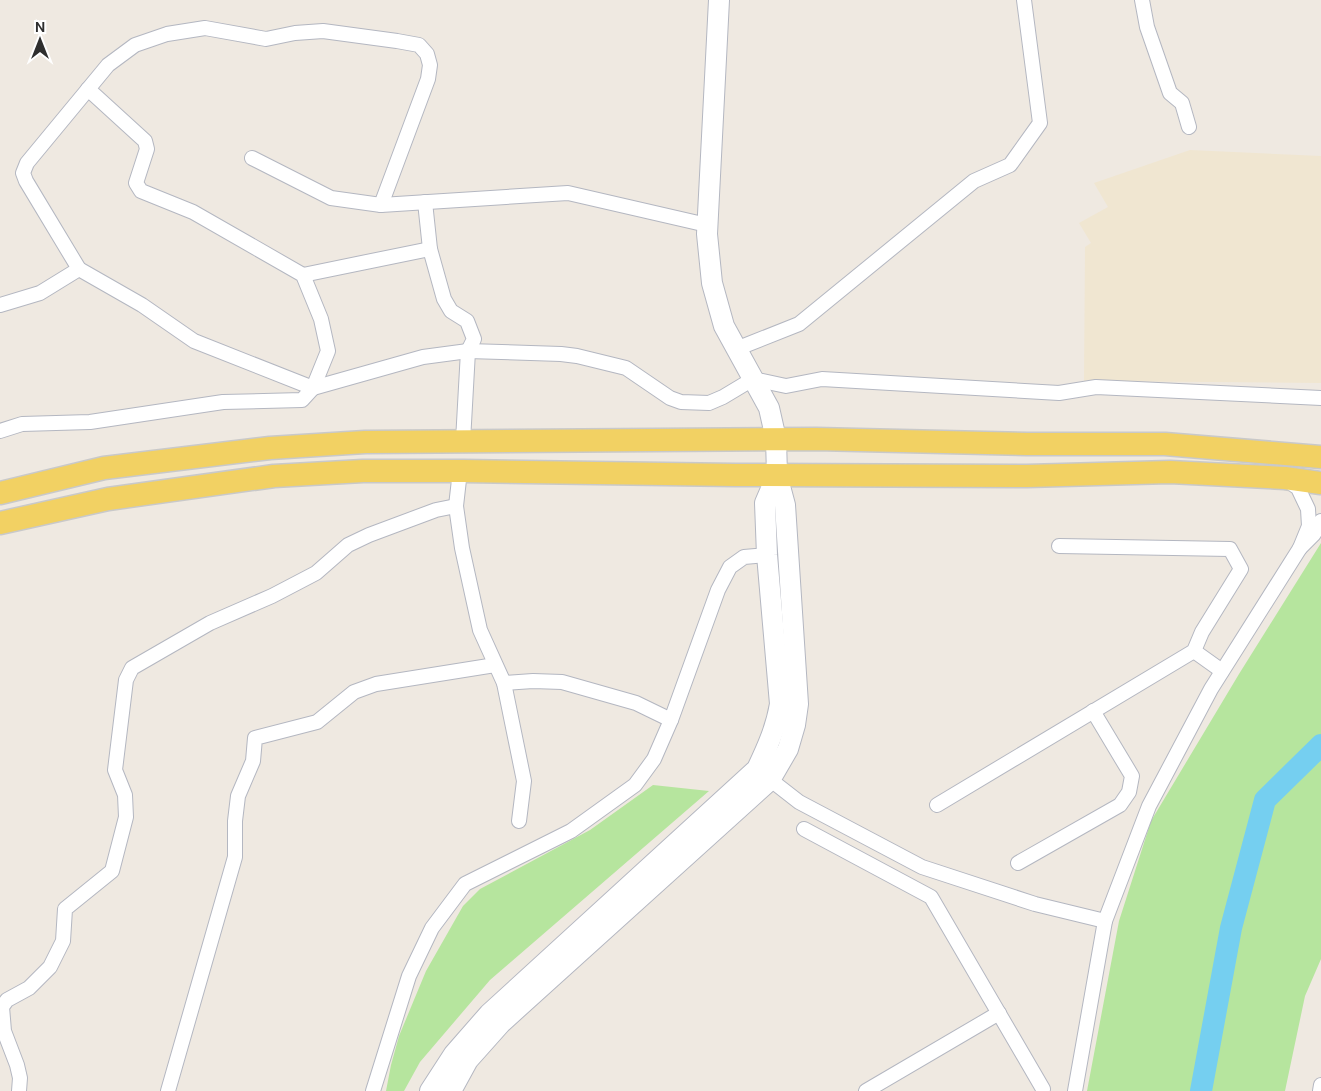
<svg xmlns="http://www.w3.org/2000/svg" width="1321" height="1091" viewBox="0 0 1321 1091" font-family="'DM Sans',sans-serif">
  <rect width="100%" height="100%" fill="#efe9e1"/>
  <path fill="#f0e6d1" d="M 1190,150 L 1321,156 L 1321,383 L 1084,381 L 1085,247 L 1091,243 L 1079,223 L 1108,207 L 1094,183 Z"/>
  <g fill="#b6e59e">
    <path d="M 1321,543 L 1321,959 L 1305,996 L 1285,1091 L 1087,1091 L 1119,921 L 1151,821 L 1239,674 Z"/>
    <path d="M 653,785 L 709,791 L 490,980 L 420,1062 L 404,1091 L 386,1091 L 391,1065 L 399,1036 L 426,971 L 463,906 L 480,889 L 590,830 Z"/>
  </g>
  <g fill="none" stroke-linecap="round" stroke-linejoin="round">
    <path stroke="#75cff0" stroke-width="22" d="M 1201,1091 L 1231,928 L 1265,800 L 1321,745"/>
    <g stroke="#b4b7c1" stroke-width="16">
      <g id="minor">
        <path d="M 1142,0 L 1147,27 L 1170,93 L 1182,103 L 1189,127"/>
        <path d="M 252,158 L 331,198 L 381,205 L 568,193 L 707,225"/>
        <path d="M 425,202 L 430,249 L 444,299 L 451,311 L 467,321 L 474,339 L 468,351 L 463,441"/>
        <path d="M 381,205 L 428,79 L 430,65 L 427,54 L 419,45 L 397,41 L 323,31 L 295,33 L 266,39 L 205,28 L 167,34 L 135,45 L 108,65 L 27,163 L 23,173 L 26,181 L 79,269 L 142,305 L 194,341 L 313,388 L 423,357 L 468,351 L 561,354 L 577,356 L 626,368 L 670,398 L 681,402 L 709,403 L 723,397 L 753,379 L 786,386 L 822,379 L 1059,393 L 1096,387 L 1321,398"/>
        <path d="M 303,275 L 430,249"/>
        <path d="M 0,305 L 40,293 L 79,269"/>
        <path d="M 736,349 L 799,324 L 974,181 L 1010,165 L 1040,123 L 1024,0"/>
        <path d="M 0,431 L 22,424 L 90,422 L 223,402 L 302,400 L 313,388 L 328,351 L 321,319 L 303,275 L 193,212 L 141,191 L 136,183 L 147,149 L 145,141 L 88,89"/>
        <path d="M 460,471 L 456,506 L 462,548 L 480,630 L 504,683 L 524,781 L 519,821"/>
        <path d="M 1287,480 L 1298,488 L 1308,509 L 1309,526 L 1300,548 L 1314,534 L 1321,521"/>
        <path d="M 1194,651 L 1222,671"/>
        <path d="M 504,683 L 533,681 L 562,682 L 636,703 L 671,720"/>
        <path d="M 763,774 L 799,802 L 922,867 L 1035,904 L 1105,921"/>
        <path d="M 937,805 L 1194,651 L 1202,632 L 1241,569 L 1230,549 L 1059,546"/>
        <path d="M 804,829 L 931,897 L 1043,1089"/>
        <path d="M 1018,863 L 1120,805 L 1129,792 L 1132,776 L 1093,711"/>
        <path d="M 19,1091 L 20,1078 L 17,1065 L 4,1031 L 2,1007 L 7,1000 L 29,988 L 50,967 L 63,941 L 65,909 L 112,871 L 126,817 L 125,795 L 115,770 L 126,680 L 132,668 L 210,623 L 272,596 L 316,573 L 348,545 L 369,535 L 436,510 L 456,506"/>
        <path d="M 168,1091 L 235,857 L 235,821 L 238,796 L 253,761 L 255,738 L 317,722 L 354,692 L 376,684 L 495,665"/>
        <path d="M 373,1091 L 409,976 L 432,928 L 465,884 L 571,831 L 635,785 L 654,759 L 671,720 L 718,590 L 730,567 L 744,557 L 767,555"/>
        <path d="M 866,1091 L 999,1013"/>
        <path d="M 1075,1091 L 1105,921 L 1149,806 L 1211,689 L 1300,548"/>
        <path d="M 1320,1091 L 1321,1085"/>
      </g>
    </g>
    <g stroke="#b4b7c1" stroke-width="22">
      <g id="secondary">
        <path d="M 430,1091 L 454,1054 L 489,1014 L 757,769 C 767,748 776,728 780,704 L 767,555 L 765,503 L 777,475"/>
        <path d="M 451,1091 L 468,1060 L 501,1023 L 770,780 L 788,749 L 795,725 L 798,704 L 785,505 L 777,475 L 776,439 L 769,408 L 724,326 L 712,283 L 707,234 L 719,0"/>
      </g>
    </g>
    <g stroke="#c9c9c9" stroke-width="25">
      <g id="primary">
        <path d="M 0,493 L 104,468 L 270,448 L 365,442 L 816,439 L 1027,444 L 1165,444 L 1321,457"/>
        <path d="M 0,523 L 108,499 L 274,476 L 363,471 L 463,471 L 735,475 L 1027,476 L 1170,472 L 1285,478 L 1321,483"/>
      </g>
    </g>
    <use href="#minor" stroke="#fff" stroke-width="14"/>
    <use href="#secondary" stroke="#fff" stroke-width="20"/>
    <use href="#primary" stroke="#f2d163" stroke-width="22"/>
  </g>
  <g transform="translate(40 40)" stroke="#ffffff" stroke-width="4" paint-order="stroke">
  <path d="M0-4L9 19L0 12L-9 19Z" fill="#2e2e2e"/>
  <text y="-8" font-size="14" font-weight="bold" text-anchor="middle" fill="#2e2e2e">N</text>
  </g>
</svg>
